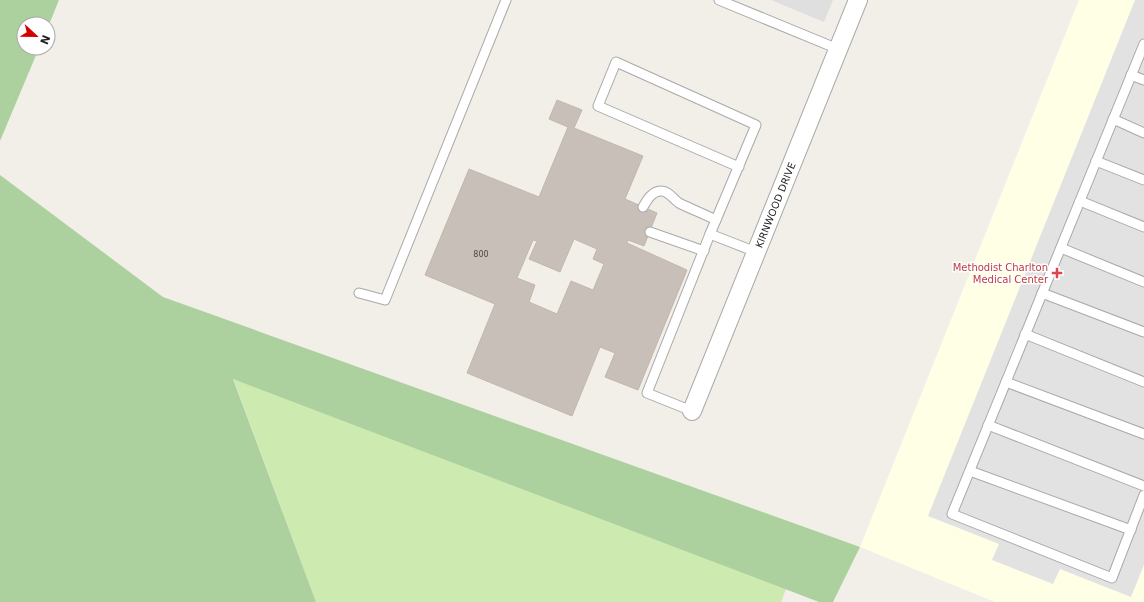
<svg xmlns="http://www.w3.org/2000/svg" width="1144" height="602" viewBox="0 0 1144 602" font-family="'DejaVu Sans',sans-serif">
  <rect width="100%" height="100%" fill="#f2efe9"/>
  <path fill="#e0dfdf" d="M 771,0 L 833,0 L 824,22 Z"/>
  <path fill="#ffffe5" d="M 1079,0 L 1144,0 L 1144,602 L 995,602 L 860,547 Z"/>
  <path fill="#cdebb0" d="M 233,378 L 786,589 L 781,602 L 316,602 Z"/>
  <g fill="#add19e">
    <path d="M 0,0 L 59,0 L 48,27 L 48,24 L 24,24 L 24,48 L 39,48 L 0,141 Z"/>
    <path d="M 0,175 L 163,297 L 860,547 L 833,602 L 819,602 L 233,379 L 316,602 L 0,602 Z"/>
  </g>
  <path fill="#e2e2e2" d="M 1135,0 L 1144,0 L 1144,565 L 1131,597 L 1060,569 L 1053,584 L 992,560 L 999,544 L 928,516 Z"/>
  <path fill="#c7bfb8" stroke="#c4b6ab" fill-rule="evenodd" d="M 557,100 L 582,110 L 574,128 L 643,156 L 625,199 L 657,213 L 644,246 L 628,240 L 627,243 L 687,270 L 638,390 L 605,377 L 615,353 L 600,347 L 572,416 L 467,373 L 495,304 L 425,275 L 469,169 L 539,197 L 568,127 L 549,119 ZM 574,239 L 597,249 L 593,259 L 604,264 L 593,290 L 571,281 L 557,314 L 529,302 L 535,285 L 517,278 L 533,240 L 537,241 L 529,259 L 560,272 Z"/>
  <g fill="none" stroke-linecap="round" stroke-linejoin="round">
    <g stroke="#a9a9a9" stroke-width="11">
      <g id="service">
        <path d="M 719,0 L 838,49"/>
        <path d="M 1144,44 L 952,514 L 1112,578 L 1144,495"/>
        <path d="M 1131,75 L 1144,80"/>
        <path d="M 1113,119 L 1144,133"/>
        <path d="M 1096,161 L 1144,180"/>
        <path d="M 739,167 L 598,106 L 616,62 L 756,125 L 710,234 L 756,252"/>
        <path d="M 1080,201 L 1144,227"/>
        <path d="M 643,207 C 647,200 652,191 661,191 C 669,191 673,199 679,203 C 691,209 704,214 716,220"/>
        <path d="M 650,232 L 704,251"/>
        <path d="M 1061,248 L 1144,282"/>
        <path d="M 359,293 L 385,300 L 506,0"/>
        <path d="M 1042,293 L 1144,332"/>
        <path d="M 1025,334 L 1144,382"/>
        <path d="M 1006,382 L 1144,434"/>
        <path d="M 692,411 L 647,393 L 710,234"/>
        <path d="M 988,425 L 1144,486"/>
        <path d="M 970,471 L 1131,530"/>
      </g>
    </g>
    <g stroke="#a9a9a9" stroke-width="20">
      <path id="minor" d="M 692,411 L 858,0"/>
    </g>
    <use href="#service" stroke="#fff" stroke-width="9"/>
    <use href="#minor" stroke="#fff" stroke-width="18"/>
  </g>
  <path fill="#e0444e" stroke="#fff" stroke-width="1.5" d="M1055 267h4v4h4v4h-4v4h-4v-4h-4v-4h4z"/>
  <g text-anchor="middle" stroke-width="3" stroke-linejoin="round" paint-order="stroke">
    <g font-size="8" fill="#4b4948">
      <text x="481" y="257">800</text>
    </g>
    <g font-size="10" fill="#222" stroke="#fff">
      <text transform="translate(775 205) rotate(-68)" y="4">KIRNWOOD DRIVE</text>
    </g>
    <g font-size="10" fill="#be3a42" stroke="#fff" text-anchor="end">
      <text x="1048" y="271">Methodist Charlton<tspan x="1048" dy="12">Medical Center</tspan></text>
    </g>
  </g>
  <g transform="translate(36 36) rotate(112)"><circle r="19" fill="#ffffff" stroke="#a7a7a7"/>
  <path d="M0-3L7 15L0 10L-7 15Z" fill="#d40000"/>
  <text y="-6" font-size="11" font-weight="bold" text-anchor="middle" fill="#222222">N</text>
  </g>
</svg>
